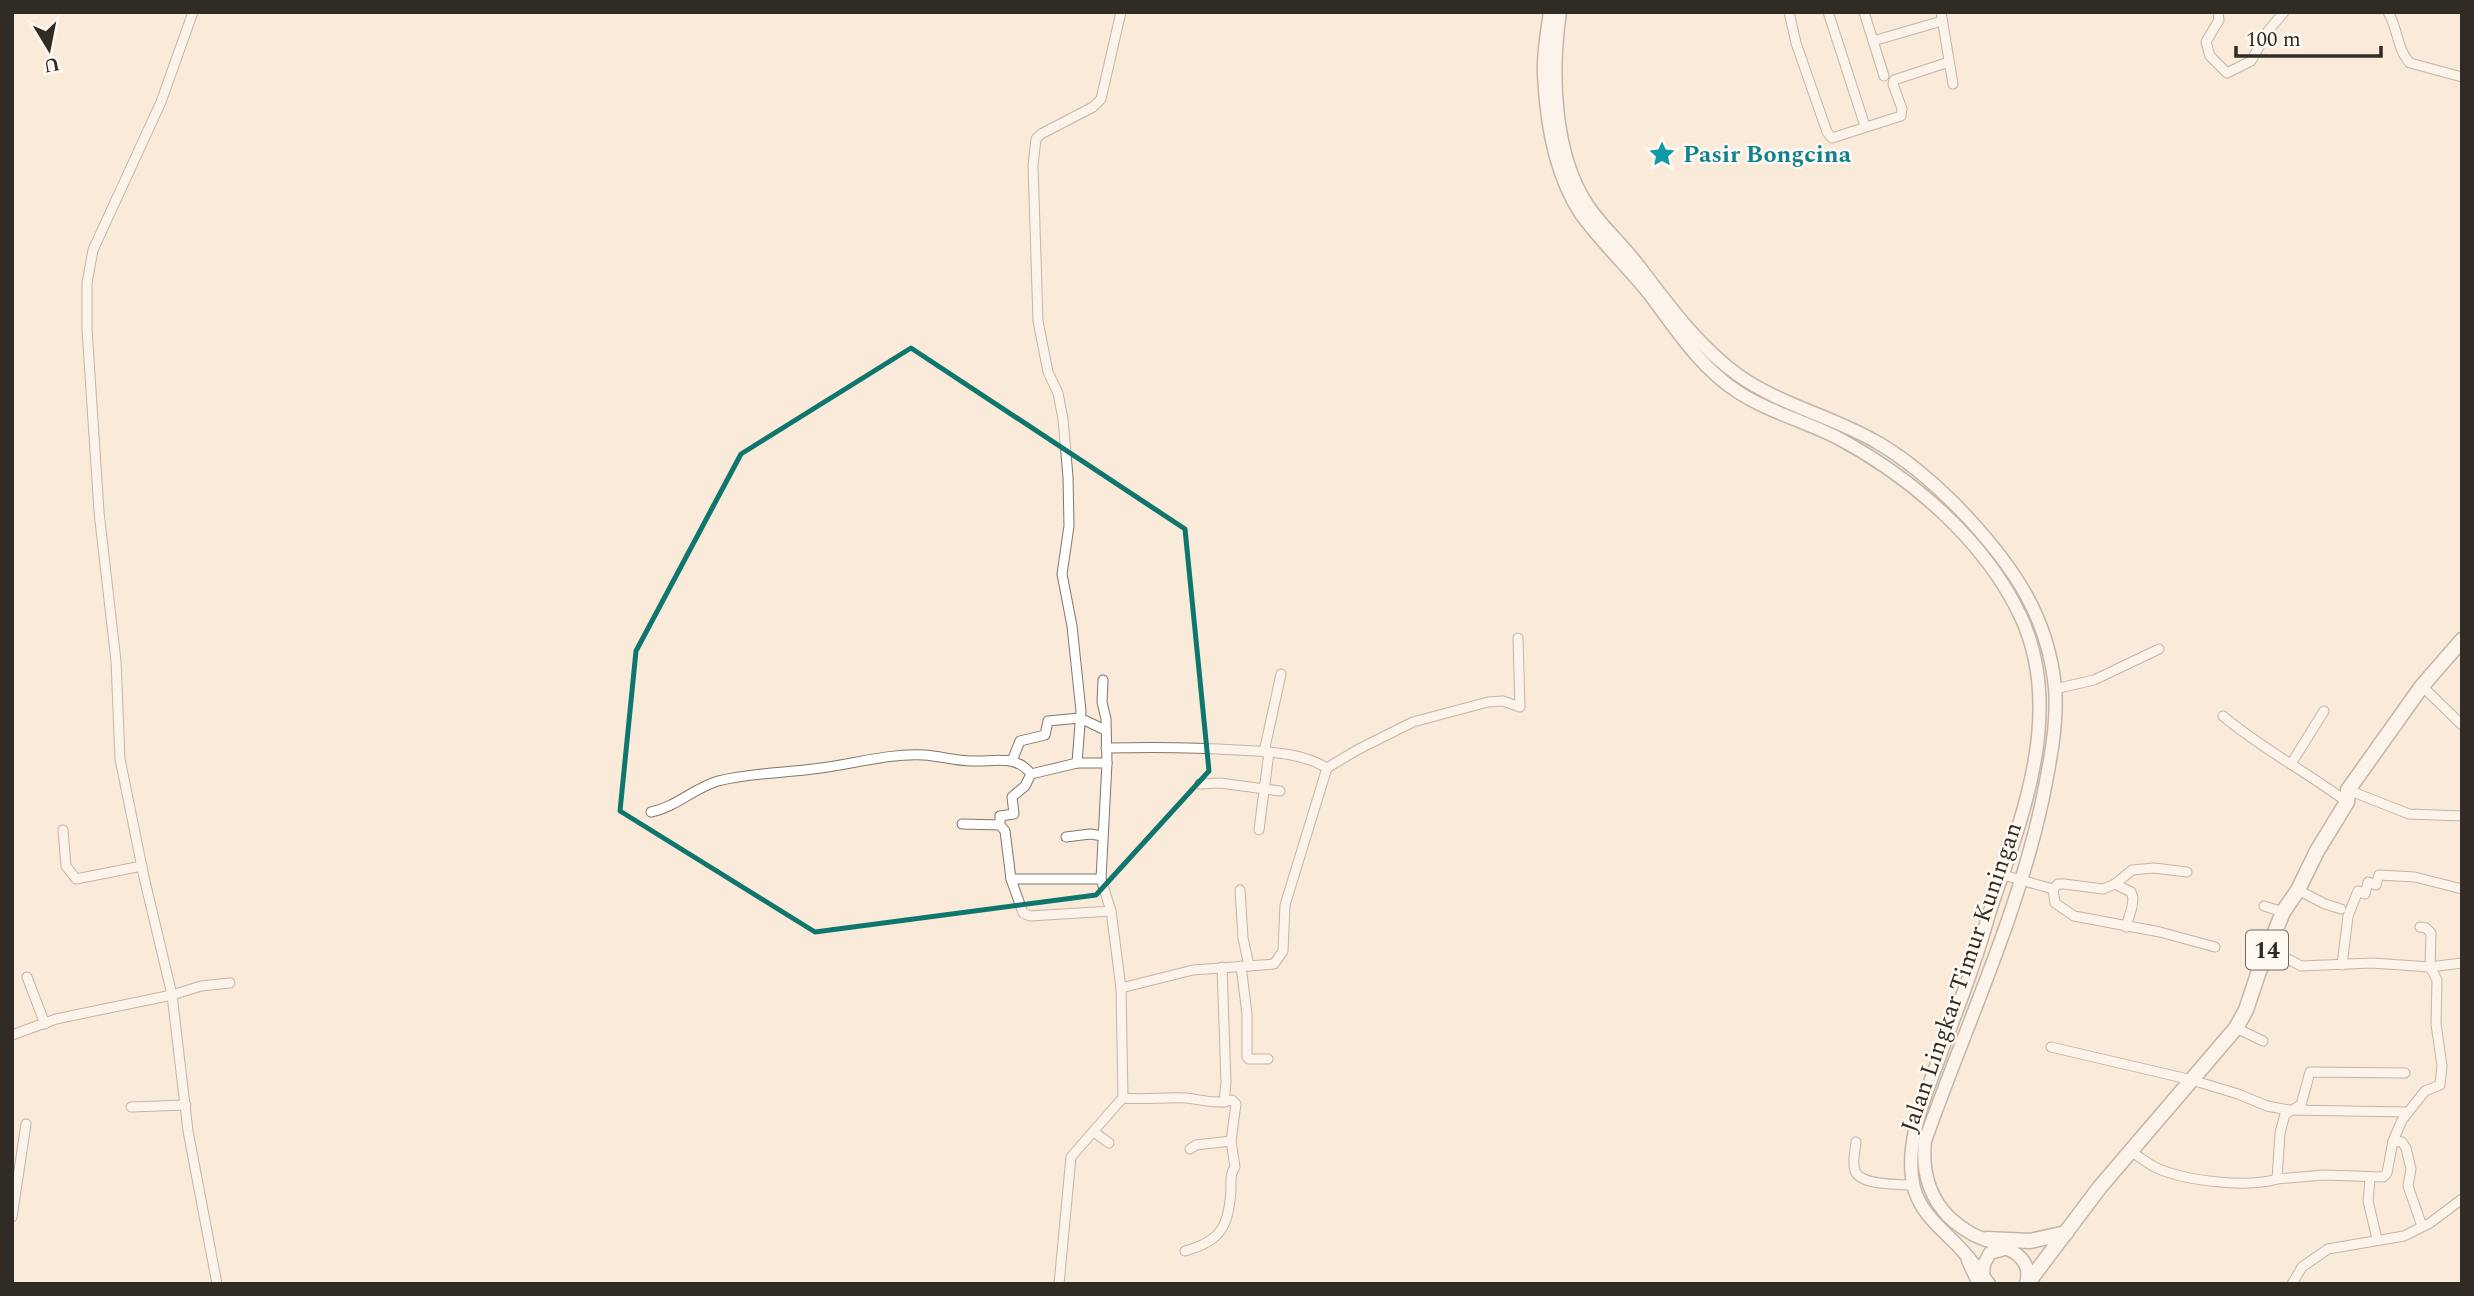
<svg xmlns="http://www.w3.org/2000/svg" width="2474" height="1296" viewBox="0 0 2474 1296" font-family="Spectral,serif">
  <rect width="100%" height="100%" fill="#f9eada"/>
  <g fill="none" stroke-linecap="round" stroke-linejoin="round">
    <g stroke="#837668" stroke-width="11">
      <g id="minor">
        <path d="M 193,12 L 161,102 L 93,250 L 87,283 L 87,329 L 99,512 L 116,661 L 120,759 L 144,877 L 172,995 L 188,1131 L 217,1284"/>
        <path d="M 1789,12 L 1796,43 L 1827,132 L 1832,138 L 1901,116 L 1902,109 L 1893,84 L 1894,80 L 1949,62"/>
        <path d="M 1828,12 L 1865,126"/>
        <path d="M 1864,12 L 1884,76"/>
        <path d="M 1941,12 L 1953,84"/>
        <path d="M 2218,12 L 2219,20 L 2206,42 L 2210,56 L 2227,73 L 2251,61 L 2268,31 L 2284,12"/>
        <path d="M 2388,12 C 2398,28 2397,50 2410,63 L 2462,77"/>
        <path d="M 1873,41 L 1942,21"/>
        <path d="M 1103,680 L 1102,702 L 1106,719 L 1107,763 L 1101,879 L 1111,911 L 1121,988 L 1123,1098"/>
        <path d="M 2422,686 L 2462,725"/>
        <path d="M 2055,689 L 2094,680 L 2159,649"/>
        <path d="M 2223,716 C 2262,749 2307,772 2347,802"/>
        <path d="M 1106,748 C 1150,747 1194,747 1237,750 C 1269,752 1300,752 1327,768"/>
        <path d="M 1264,752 L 1281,674"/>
        <path d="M 1012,761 L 1020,741 L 1045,735 L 1048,721 L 1080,718 L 1105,730"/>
        <path d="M 1077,763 L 1081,711 L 1072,626 L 1062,574 L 1069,526 L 1068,477 L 1063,419 L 1058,393 L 1048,372 L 1038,321 L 1033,165 L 1036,139 L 1041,134 L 1093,107 L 1101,99 L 1121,12"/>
        <path d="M 2291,764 L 2324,711"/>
        <path d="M 1031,774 L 1077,763 L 1107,763"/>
        <path d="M 1200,784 L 1220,783 L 1280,791"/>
        <path d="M 2348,790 L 2409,814 L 2462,816"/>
        <path d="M 651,812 C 676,807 694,788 718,781 C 749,773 782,773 813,769 C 851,765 887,753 924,755 C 940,756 956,761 972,761 C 994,762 1016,754 1031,774 L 1025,786 L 1012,797 L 1014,814 L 1000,816 L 1000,825 L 1005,831 L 1011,879 L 1023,913 L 1030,916 L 1111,911"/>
        <path d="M 962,824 L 1000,825"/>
        <path d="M 63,830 L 66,866 L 76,879 L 142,866"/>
        <path d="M 1259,830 L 1269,752"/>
        <path d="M 1066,837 L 1090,834 L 1103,836"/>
        <path d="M 2003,875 L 2053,889 L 2055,903 L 2074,916 L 2160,932 L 2215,947"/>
        <path d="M 1011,879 L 1101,879"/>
        <path d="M 2115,884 L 2131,892 L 2133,898 L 2132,907 L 2126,927"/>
        <path d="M 2053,889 L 2058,884 L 2064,884 L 2103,889 L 2115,884 L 2132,870 L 2154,868 L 2187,872"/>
        <path d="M 1240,890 L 1243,938 L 1249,966"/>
        <path d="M 2298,890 L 2325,904 L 2341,909"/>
        <path d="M 2264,906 L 2283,912"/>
        <path d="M 2264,959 L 2290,960 L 2301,966 L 2372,963 L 2430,967 L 2462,963"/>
        <path d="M 2342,965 L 2348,916 L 2358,891 L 2365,894 L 2368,882 L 2376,885 L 2379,875 L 2415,877 L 2462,889"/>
        <path d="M 1241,966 L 1247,1014 L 1247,1057 L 1249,1059 L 1268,1059"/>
        <path d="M 27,977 L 45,1024"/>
        <path d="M 1121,988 L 1193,970 L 1274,964 L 1283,951 L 1285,905 L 1327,768 L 1357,750 L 1413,722 L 1488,702 L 1503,701 L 1520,707 L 1518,638"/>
        <path d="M 2236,1028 L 2263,1041"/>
        <path d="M 12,1035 L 56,1019 L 172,995 L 201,986 L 230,983"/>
        <path d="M 2051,1047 L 2192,1080 L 2238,1094 L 2267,1106 L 2289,1110 L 2407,1112"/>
        <path d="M 2405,1073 L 2310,1072 L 2301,1105 L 2285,1114 L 2280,1133 L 2277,1179 L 2324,1175 L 2383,1177 L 2387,1173 L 2393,1141 L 2402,1120 L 2425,1091 L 2440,1085 L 2442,1066 L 2436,1024 L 2437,980 L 2430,967 L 2431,933 L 2426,928 L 2420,927"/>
        <path d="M 131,1107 L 186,1105"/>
        <path d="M 1094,1132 L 1109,1143"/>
        <path d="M 2393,1141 L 2402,1142 L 2406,1148 L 2411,1169 L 2408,1186 L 2422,1226"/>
        <path d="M 1856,1142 C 1855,1151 1852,1163 1855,1171 C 1861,1186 1900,1184 1913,1185"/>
        <path d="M 1190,1149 L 1196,1145 L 1231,1141"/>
        <path d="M 2132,1152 C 2140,1157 2149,1165 2159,1169 C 2188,1181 2247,1188 2277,1179"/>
        <path d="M 2370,1179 L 2368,1201 L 2377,1239"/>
        <path d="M 12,1217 L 26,1124"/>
        <path d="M 1185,1251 C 1222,1241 1229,1225 1231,1189 C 1231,1180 1230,1174 1235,1167 L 1231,1141 L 1236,1104 L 1232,1100 L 1224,1102"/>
        <path d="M 1059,1284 L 1071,1157 L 1119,1102 L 1123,1098 C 1145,1100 1164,1097 1185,1098 C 1200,1099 1208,1103 1224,1102 L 1226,1083 L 1222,967"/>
        <path d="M 2292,1284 L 2302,1267 L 2328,1249 L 2404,1236 L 2430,1223 L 2462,1199"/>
      </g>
    </g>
    <g stroke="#837668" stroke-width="15">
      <g id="secondary">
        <path d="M 1550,12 C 1547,32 1543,53 1544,74 C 1546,119 1555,175 1581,214 C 1602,243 1629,268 1651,296 C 1677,331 1701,368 1738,392 C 1769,412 1804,421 1836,437 C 1910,476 1985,540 2021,617 C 2062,706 2027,806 1996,893 C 1988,915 1983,937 1975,959 C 1965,991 1952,1022 1941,1053 C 1926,1094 1903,1144 1914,1188 C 1921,1214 1942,1229 1960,1248 C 1970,1259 1980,1272 1989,1284"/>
        <path d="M 1560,12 C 1551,72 1553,154 1588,206 C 1604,229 1625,247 1641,269 C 1670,307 1699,347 1738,375 C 1782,406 1835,417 1880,444 C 1915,465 1942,490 1969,519 C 2015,569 2048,618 2055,687 C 2058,723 2050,762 2043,797 C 2018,916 1965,1027 1925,1141 C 1922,1169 1928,1195 1948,1216 C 1955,1223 1965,1230 1974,1235 C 1995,1245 2036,1251 2026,1284"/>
        <path d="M 1983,1276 L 1984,1264 L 1990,1253 L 2008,1248"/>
      </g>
    </g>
    <g stroke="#837668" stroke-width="17">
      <g id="trunk">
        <path d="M 1987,1239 L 2030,1241 L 2066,1233"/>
        <path d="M 1969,1260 L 1980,1284"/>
        <path d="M 2027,1284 L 2100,1187 L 2236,1028 L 2246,1010 L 2258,974 L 2283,912 L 2298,890 L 2317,851 L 2347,802 L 2348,790 L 2422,686 L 2462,640"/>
      </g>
    </g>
    <use href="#minor" stroke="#fff" stroke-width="9"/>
    <use href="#secondary" stroke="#fff" stroke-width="12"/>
    <use href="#trunk" stroke="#fff" stroke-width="14"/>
  </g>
  <path d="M0 0H2474V1296H0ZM 911,348 L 1185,529 L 1209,771 L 1096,895 L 815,932 L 620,811 L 636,651 L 741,454 Z" fill="#f9eada" fill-opacity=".55" fill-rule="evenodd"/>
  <path fill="none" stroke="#0f766e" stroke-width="5" stroke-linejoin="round" d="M 911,348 L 1185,529 L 1209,771 L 1096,895 L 815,932 L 620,811 L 636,651 L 741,454 Z"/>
  <defs>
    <g id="sight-bare" transform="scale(2.1)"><path d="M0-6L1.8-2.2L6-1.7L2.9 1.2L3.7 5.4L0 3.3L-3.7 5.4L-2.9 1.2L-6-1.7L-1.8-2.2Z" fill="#0f9aa8" stroke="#fff9f2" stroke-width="2.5" paint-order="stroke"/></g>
  </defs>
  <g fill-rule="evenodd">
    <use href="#sight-bare" x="1662" y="154"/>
  </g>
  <g text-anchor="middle" stroke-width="5" stroke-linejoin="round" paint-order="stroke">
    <rect fill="#fff9f2" stroke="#6e6962" stroke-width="2" x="2246" y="930.5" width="42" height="39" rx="5"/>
    <g font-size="23" font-weight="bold" fill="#302b25">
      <text x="2267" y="958">14</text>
    </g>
    <g font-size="24" font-weight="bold" fill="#0d838f" stroke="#fff9f2" text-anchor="start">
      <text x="1683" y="162">Pasir Bongcina</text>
    </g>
    <g font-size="24" fill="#302b25" stroke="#fff9f2">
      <text transform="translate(1961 977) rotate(-71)" y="8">Jalan Lingkar Timur Kuningan</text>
    </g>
  </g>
  <rect width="2474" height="1296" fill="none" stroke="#302b25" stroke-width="28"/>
  <g transform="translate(49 49) rotate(170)" stroke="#fff9f2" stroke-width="5" paint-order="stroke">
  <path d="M0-5L12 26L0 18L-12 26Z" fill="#302b25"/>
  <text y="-10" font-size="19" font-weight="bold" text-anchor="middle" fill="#302b25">U</text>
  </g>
  <path d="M2236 46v10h145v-10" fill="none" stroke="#302b25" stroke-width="3.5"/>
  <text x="2246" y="46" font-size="21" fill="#302b25" stroke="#fff9f2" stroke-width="5" paint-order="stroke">100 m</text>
</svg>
